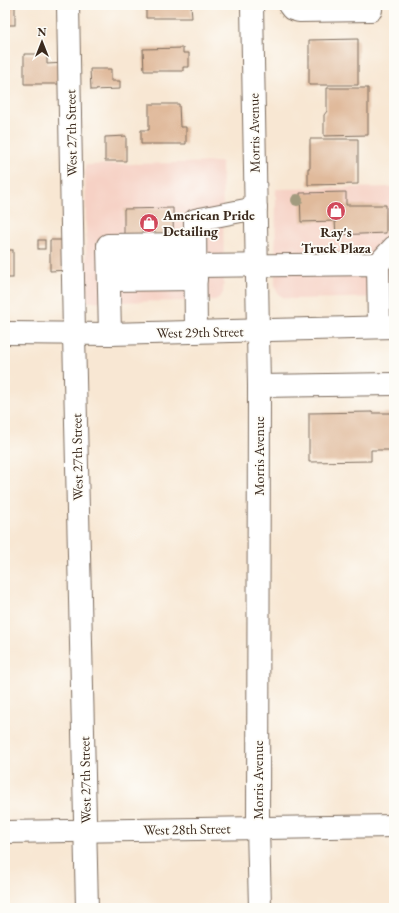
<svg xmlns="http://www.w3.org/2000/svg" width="399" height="913" viewBox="0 0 399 913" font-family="'EB Garamond',serif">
  <rect width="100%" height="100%" fill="#fdfcf7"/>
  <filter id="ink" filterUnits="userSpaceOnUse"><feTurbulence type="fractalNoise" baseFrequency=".025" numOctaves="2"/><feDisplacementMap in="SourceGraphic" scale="8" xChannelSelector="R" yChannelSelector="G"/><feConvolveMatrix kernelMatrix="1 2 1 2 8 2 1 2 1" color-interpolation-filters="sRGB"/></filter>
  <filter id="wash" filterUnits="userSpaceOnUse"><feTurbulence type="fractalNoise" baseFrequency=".012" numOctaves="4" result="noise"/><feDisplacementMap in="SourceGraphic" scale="16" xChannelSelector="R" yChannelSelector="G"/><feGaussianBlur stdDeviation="0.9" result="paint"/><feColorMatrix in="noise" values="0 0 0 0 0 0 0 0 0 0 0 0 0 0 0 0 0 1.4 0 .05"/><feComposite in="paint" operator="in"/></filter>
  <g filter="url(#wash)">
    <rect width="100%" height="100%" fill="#f8e7d3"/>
    <g fill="#f6d1c5">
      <path d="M 222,162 L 224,272 L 223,293 L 220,297 L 215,300 L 205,301 L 87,302 L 85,165 Z"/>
      <path d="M 394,187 L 394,297 L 293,299 L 285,298 L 278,294 L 276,289 L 275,283 L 276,189 Z"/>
    </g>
    <g id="blocks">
      <g fill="#e0ba9b">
        <rect x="5" y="5" width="10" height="20"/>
        <path d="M 146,5 L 191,5 L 192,18 L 146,18 Z"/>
        <path d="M 358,39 L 358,85 L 309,85 L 309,40 Z"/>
        <path d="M 183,48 L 183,53 L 189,53 L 189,67 L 183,67 L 183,71 L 144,71 L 143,49 Z"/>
        <path d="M 24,54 L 47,54 L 47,64 L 65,63 L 65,84 L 24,84 Z"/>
        <path d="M 90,69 L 111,69 L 111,81 L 120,81 L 120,89 L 91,90 Z"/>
        <path d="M 327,88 L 368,88 L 368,135 L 324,136 L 324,115 L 327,111 Z"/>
        <path d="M 149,104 L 179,104 L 180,127 L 186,127 L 186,144 L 141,144 L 141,130 L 149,130 Z"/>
        <path d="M 126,136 L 126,161 L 105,161 L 105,137 Z"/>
        <path d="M 310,139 L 358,139 L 358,184 L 308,185 L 308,168 L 310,168 Z"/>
        <path d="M 346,192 L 346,205 L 386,205 L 386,233 L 336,235 L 335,221 L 301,222 L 300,193 Z"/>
        <path d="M 173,208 L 174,289 L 124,239 L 124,209 Z"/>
        <rect x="38" y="240" width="7" height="9"/>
        <path d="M 50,240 L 71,240 L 71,270 L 50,271 Z"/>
        <rect x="5" y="250" width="8" height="28"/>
        <path d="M 372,412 L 372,413 L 394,413 L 394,450 L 371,450 L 371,461 L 309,462 L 309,413 Z"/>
      </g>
    </g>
  </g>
  <g filter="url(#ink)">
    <use href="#blocks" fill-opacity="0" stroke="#7d6c5d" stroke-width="1"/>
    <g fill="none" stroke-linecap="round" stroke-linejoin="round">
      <g stroke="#7d6c5d" stroke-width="24">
        <g id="minor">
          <path d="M 68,5 L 74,334 L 87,908"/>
          <path d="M 252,5 L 259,386 L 258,828 L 260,908"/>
          <path d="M 289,5 L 292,9 L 299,11 L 371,10"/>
          <path d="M 109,263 L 196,261"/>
          <path d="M 378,264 L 394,247"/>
          <path d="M 196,266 L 378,264 L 379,327"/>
          <path d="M 109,280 L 196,279"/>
          <path d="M 196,332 L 195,220 L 256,208"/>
          <path d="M 5,333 L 110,334 L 394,327"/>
          <path d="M 110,334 L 108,245 L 195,244"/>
          <path d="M 259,386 L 394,384"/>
          <path d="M 5,832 L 394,826"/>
        </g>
      </g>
      <use href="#minor" stroke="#fff" stroke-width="22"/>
    </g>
    <circle fill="#a29b7f" cx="297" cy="200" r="6"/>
  </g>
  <defs>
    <g id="shop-disc" transform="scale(1)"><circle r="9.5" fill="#d1495b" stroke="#fdfcf7"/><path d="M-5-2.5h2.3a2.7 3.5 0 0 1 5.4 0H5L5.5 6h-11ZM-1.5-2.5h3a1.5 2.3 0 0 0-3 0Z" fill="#fff"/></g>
  </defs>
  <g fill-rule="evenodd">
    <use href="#shop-disc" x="336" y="211"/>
    <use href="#shop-disc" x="149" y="223"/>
  </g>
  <g text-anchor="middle" stroke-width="3.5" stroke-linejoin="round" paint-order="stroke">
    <g font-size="14" fill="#3b2a1e" stroke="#fdfcf7">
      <text transform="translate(71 133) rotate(-91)" y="5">West 27th Street</text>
      <text transform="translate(254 133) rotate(-91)" y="5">Morris Avenue</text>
      <text transform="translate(200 332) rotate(-1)" y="5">West 29th Street</text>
      <text transform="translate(259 456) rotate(-90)" y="5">Morris Avenue</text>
      <text transform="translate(77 457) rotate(-91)" y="5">West 27th Street</text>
      <text transform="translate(85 780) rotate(-91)" y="5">West 27th Street</text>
      <text transform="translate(258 780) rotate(-90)" y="5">Morris Avenue</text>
      <text transform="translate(187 829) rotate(-1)" y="5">West 28th Street</text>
    </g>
    <g font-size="14" font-weight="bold" fill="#3b2a1e" stroke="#fdfcf7" text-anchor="start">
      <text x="163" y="220">American Pride<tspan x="163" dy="16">Detailing</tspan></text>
      <text x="336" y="237" text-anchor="middle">Ray's<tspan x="336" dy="16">Truck Plaza</tspan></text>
    </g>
  </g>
  <rect width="399" height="913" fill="none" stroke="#fdfcf7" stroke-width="20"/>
  <g transform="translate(42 42)" stroke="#fdfcf7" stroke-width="3" paint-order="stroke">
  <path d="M0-3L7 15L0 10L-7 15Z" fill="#3b2a1e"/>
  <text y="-6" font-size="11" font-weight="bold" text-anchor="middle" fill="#3b2a1e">N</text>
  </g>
</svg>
